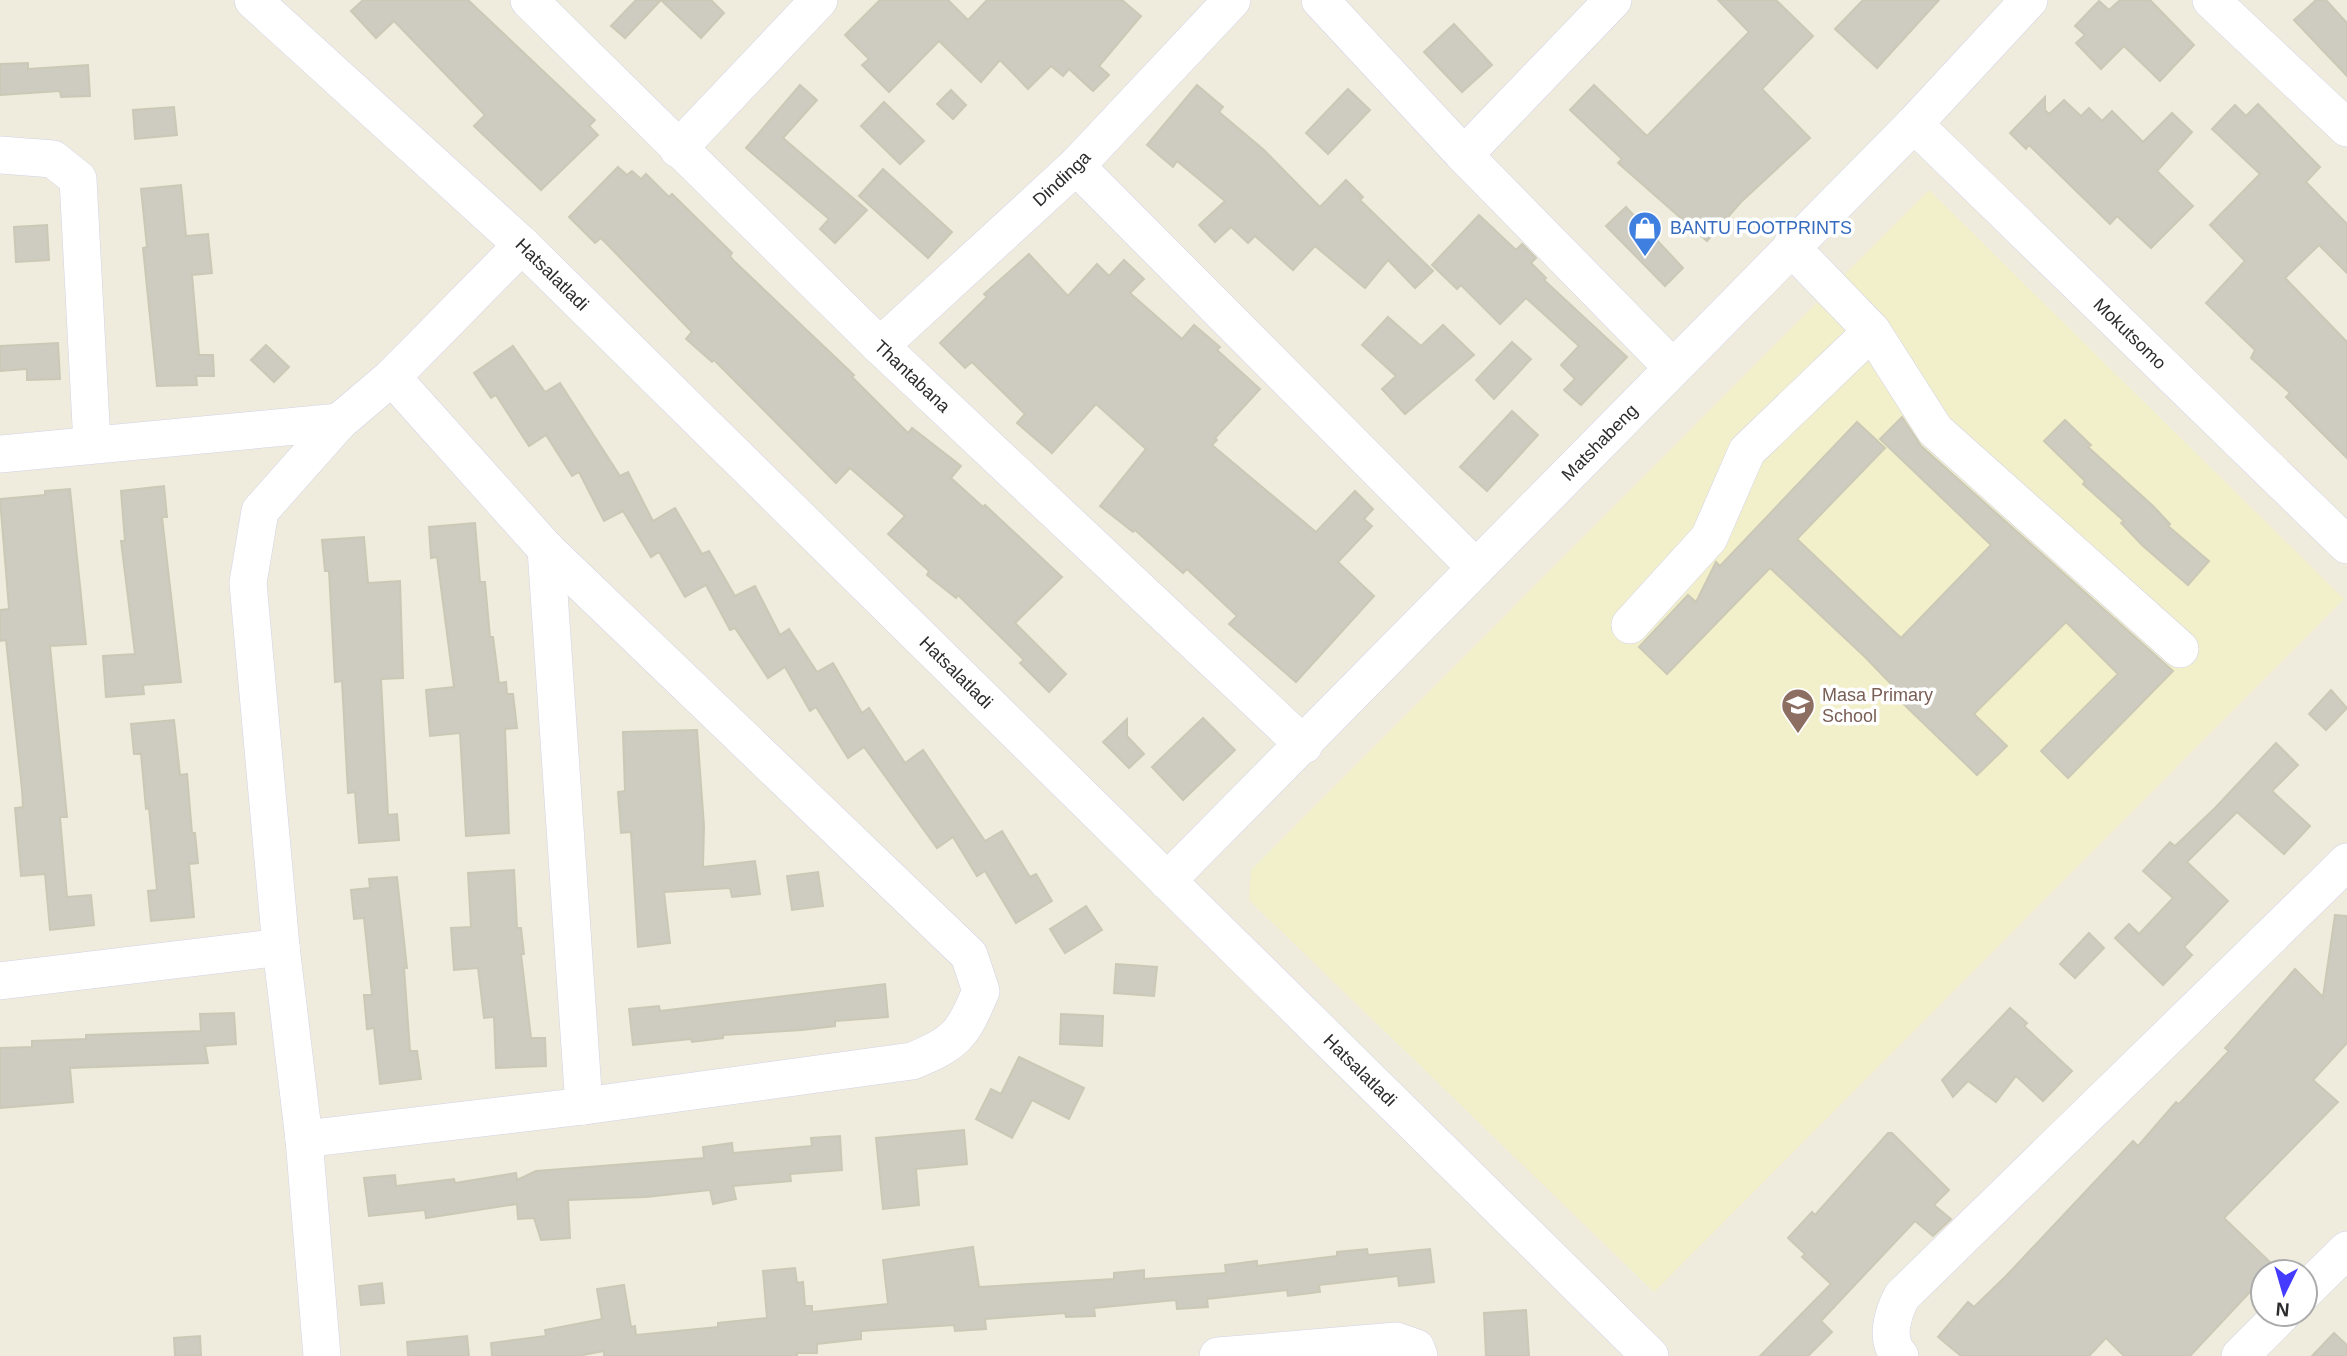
<svg xmlns="http://www.w3.org/2000/svg" width="2347" height="1356" viewBox="0 0 2347 1356" font-family="Helvetica,sans-serif">
  <rect width="100%" height="100%" fill="#efecdd"/>
  <path fill="#f2efcb" d="M 1929,190 L 2344,599 L 1654,1292 L 1249,900 L 1251,870 Z"/>
  <g fill="#cecbc0" stroke="#cbc9b6" stroke-width="2">
    <path d="M 363,0 L 468,0 L 595,120 L 589,126 L 598,135 L 541,190 L 474,126 L 485,115 L 394,21 L 376,38 L 351,11 Z"/>
    <path d="M 636,0 L 711,0 L 724,13 L 701,38 L 661,0 L 625,38 L 611,26 Z"/>
    <path d="M 880,0 L 948,0 L 968,20 L 987,0 L 1122,0 L 1141,16 L 1099,66 L 1109,75 L 1093,91 L 1069,69 L 1063,76 L 1051,66 L 1028,89 L 1000,60 L 981,82 L 939,41 L 889,92 L 862,65 L 869,59 L 845,35 Z"/>
    <path d="M 1718,0 L 1776,0 L 1813,36 L 1762,89 L 1810,138 L 1741,202 L 1707,241 L 1618,163 L 1622,159 L 1570,110 L 1594,85 L 1647,136 L 1749,32 Z"/>
    <path d="M 1863,0 L 1939,0 L 1877,68 L 1835,29 Z"/>
    <path d="M 2120,0 L 2150,0 L 2194,45 L 2160,81 L 2124,46 L 2101,69 L 2076,43 L 2085,35 L 2075,26 L 2099,1 L 2109,10 Z"/>
    <path d="M 2316,0 L 2326,0 L 2347,23 L 2347,76 L 2294,20 Z"/>
    <path d="M 1454,24 L 1492,65 L 1462,92 L 1424,52 Z"/>
    <path d="M 28,63 L 28,69 L 88,65 L 90,96 L 61,97 L 60,91 L 0,95 L 0,64 Z"/>
    <path d="M 800,85 L 817,100 L 783,138 L 867,210 L 835,243 L 820,229 L 829,219 L 746,148 Z"/>
    <path d="M 1197,85 L 1223,107 L 1219,112 L 1264,150 L 1320,207 L 1346,180 L 1363,197 L 1360,200 L 1433,271 L 1415,288 L 1388,260 L 1365,288 L 1315,246 L 1293,270 L 1255,236 L 1248,243 L 1231,227 L 1215,242 L 1199,225 L 1225,201 L 1177,161 L 1173,167 L 1147,145 Z"/>
    <path d="M 1348,89 L 1370,110 L 1328,154 L 1306,133 Z"/>
    <path d="M 951,90 L 966,105 L 953,119 L 937,104 Z"/>
    <path d="M 2045,97 L 2045,110 L 2049,114 L 2064,100 L 2081,116 L 2089,108 L 2102,121 L 2112,111 L 2143,142 L 2172,113 L 2192,132 L 2157,171 L 2193,206 L 2151,248 L 2117,216 L 2110,224 L 2029,145 L 2026,149 L 2010,133 Z"/>
    <path d="M 884,102 L 924,141 L 900,164 L 861,126 Z"/>
    <path d="M 2258,104 L 2320,167 L 2306,182 L 2347,224 L 2347,273 L 2319,245 L 2285,278 L 2347,342 L 2347,458 L 2286,397 L 2290,393 L 2251,358 L 2255,350 L 2206,303 L 2245,261 L 2210,225 L 2260,174 L 2212,129 L 2235,105 L 2246,116 Z"/>
    <path d="M 174,107 L 177,135 L 135,139 L 133,110 Z"/>
    <path d="M 618,167 L 627,175 L 632,171 L 641,179 L 646,174 L 669,197 L 672,194 L 732,253 L 730,256 L 734,261 L 854,375 L 852,377 L 908,433 L 912,428 L 961,466 L 951,478 L 983,507 L 985,505 L 1062,577 L 1015,623 L 1066,674 L 1049,692 L 1020,663 L 1024,660 L 958,595 L 956,598 L 927,575 L 929,571 L 888,534 L 905,516 L 850,468 L 836,483 L 714,360 L 712,362 L 686,339 L 692,332 L 601,238 L 595,243 L 569,217 Z"/>
    <path d="M 883,169 L 952,232 L 928,258 L 859,196 Z"/>
    <path d="M 181,185 L 186,236 L 208,234 L 212,273 L 192,275 L 199,355 L 213,355 L 214,376 L 196,376 L 197,385 L 157,386 L 143,248 L 147,247 L 141,189 Z"/>
    <path d="M 1626,207 L 1683,268 L 1665,286 L 1606,226 Z"/>
    <path d="M 1479,215 L 1516,250 L 1522,244 L 1536,258 L 1531,263 L 1546,278 L 1544,280 L 1627,357 L 1581,405 L 1564,390 L 1575,379 L 1561,365 L 1579,346 L 1526,298 L 1500,324 L 1461,285 L 1457,289 L 1432,265 Z"/>
    <path d="M 47,225 L 49,260 L 16,262 L 14,227 Z"/>
    <path d="M 1029,254 L 1068,296 L 1097,264 L 1109,276 L 1124,260 L 1144,279 L 1130,293 L 1182,339 L 1194,325 L 1220,347 L 1217,350 L 1260,389 L 1215,438 L 1217,440 L 1212,445 L 1316,532 L 1355,491 L 1373,509 L 1364,519 L 1372,526 L 1338,562 L 1374,596 L 1296,682 L 1229,624 L 1237,616 L 1187,569 L 1183,573 L 1135,530 L 1133,532 L 1100,506 L 1146,449 L 1096,404 L 1052,453 L 1017,423 L 1025,414 L 972,362 L 965,368 L 940,343 L 987,297 L 984,294 Z"/>
    <path d="M 1388,317 L 1421,346 L 1443,325 L 1474,355 L 1405,414 L 1382,389 L 1396,376 L 1362,345 Z"/>
    <path d="M 1512,342 L 1531,359 L 1494,399 L 1476,380 Z"/>
    <path d="M 58,343 L 60,379 L 27,380 L 27,369 L 0,371 L 0,346 Z"/>
    <path d="M 266,345 L 289,367 L 274,382 L 251,360 Z"/>
    <path d="M 513,346 L 545,392 L 560,383 L 620,476 L 628,472 L 653,521 L 675,508 L 702,554 L 709,551 L 735,596 L 755,586 L 780,635 L 789,629 L 817,672 L 833,663 L 862,713 L 869,708 L 905,763 L 923,750 L 985,841 L 1002,831 L 1030,877 L 1036,874 L 1052,901 L 1016,923 L 985,871 L 977,876 L 953,837 L 937,848 L 864,747 L 848,758 L 816,707 L 810,711 L 785,667 L 768,678 L 735,628 L 730,630 L 706,585 L 685,597 L 659,552 L 651,557 L 623,511 L 604,521 L 579,472 L 572,476 L 546,435 L 529,446 L 496,395 L 491,398 L 474,373 Z"/>
    <path d="M 1512,411 L 1538,435 L 1487,491 L 1460,467 Z"/>
    <path d="M 1902,417 L 1921,446 L 2173,671 L 2068,778 L 2041,751 L 2118,674 L 2066,622 L 1974,714 L 2007,746 L 1977,775 L 1890,691 L 1894,687 L 1865,657 L 1770,568 L 1667,674 L 1639,647 L 1688,595 L 1696,602 L 1716,562 L 1720,566 L 1857,422 L 1885,448 L 1797,539 L 1901,638 L 1991,545 L 1880,439 Z"/>
    <path d="M 2065,420 L 2091,445 L 2088,447 L 2153,506 L 2170,524 L 2168,526 L 2209,561 L 2188,585 L 2143,546 L 2121,523 L 2124,521 L 2083,484 L 2085,481 L 2044,441 Z"/>
    <path d="M 164,486 L 167,517 L 162,517 L 181,682 L 143,685 L 144,694 L 106,697 L 103,656 L 135,654 L 121,541 L 125,541 L 121,491 Z"/>
    <path d="M 70,489 L 86,644 L 50,646 L 67,817 L 60,817 L 67,897 L 91,895 L 94,925 L 50,930 L 45,874 L 21,876 L 15,808 L 23,807 L 22,790 L 6,640 L 0,641 L 0,610 L 9,609 L 0,499 L 45,495 L 45,491 Z"/>
    <path d="M 475,523 L 480,582 L 485,582 L 490,637 L 493,637 L 499,683 L 506,682 L 507,694 L 513,694 L 517,728 L 505,729 L 509,833 L 466,836 L 460,733 L 430,736 L 426,690 L 454,687 L 437,557 L 431,558 L 429,527 Z"/>
    <path d="M 364,537 L 368,583 L 400,581 L 403,678 L 381,679 L 388,815 L 397,814 L 399,840 L 359,843 L 355,792 L 348,793 L 342,681 L 335,682 L 329,571 L 325,571 L 322,540 Z"/>
    <path d="M 2331,690 L 2347,708 L 2326,730 L 2309,714 Z"/>
    <path d="M 1203,718 L 1235,750 L 1183,800 L 1152,767 Z"/>
    <path d="M 1127,719 L 1127,736 L 1144,754 L 1129,768 L 1103,742 Z"/>
    <path d="M 174,720 L 180,775 L 187,774 L 192,833 L 195,833 L 198,863 L 189,864 L 194,917 L 151,921 L 148,891 L 157,890 L 149,808 L 146,809 L 141,754 L 134,754 L 131,724 Z"/>
    <path d="M 697,730 L 704,826 L 703,867 L 755,861 L 760,894 L 732,897 L 730,888 L 664,892 L 670,943 L 638,947 L 631,832 L 621,833 L 618,792 L 625,791 L 623,732 Z"/>
    <path d="M 2276,743 L 2298,765 L 2272,791 L 2310,826 L 2284,854 L 2237,812 L 2187,862 L 2228,901 L 2184,947 L 2192,955 L 2163,985 L 2115,938 L 2129,924 L 2139,934 L 2173,898 L 2143,871 L 2170,842 L 2175,846 L 2215,808 Z"/>
    <path d="M 514,870 L 517,928 L 521,928 L 524,954 L 521,954 L 531,1038 L 545,1038 L 546,1066 L 496,1068 L 494,1017 L 484,1018 L 478,968 L 454,970 L 451,928 L 471,927 L 468,873 Z"/>
    <path d="M 818,872 L 823,906 L 792,910 L 787,876 Z"/>
    <path d="M 397,877 L 407,968 L 404,968 L 410,1051 L 417,1051 L 421,1079 L 380,1084 L 374,1028 L 367,1029 L 364,995 L 372,995 L 364,918 L 354,919 L 351,890 L 370,888 L 369,879 Z"/>
    <path d="M 1086,906 L 1102,930 L 1065,953 L 1050,929 Z"/>
    <path d="M 2335,915 L 2347,916 L 2347,1043 L 2313,1080 L 2338,1102 L 2224,1218 L 2274,1266 L 2268,1272 L 2263,1272 L 2263,1278 L 2190,1356 L 2124,1356 L 2106,1338 L 2089,1356 L 1961,1356 L 1938,1337 L 1968,1302 L 1974,1307 L 2006,1276 L 2133,1141 L 2138,1146 L 2176,1102 L 2179,1104 L 2229,1051 L 2225,1048 L 2295,969 L 2323,997 Z"/>
    <path d="M 2089,933 L 2104,948 L 2075,978 L 2060,964 Z"/>
    <path d="M 1116,964 L 1157,967 L 1154,996 L 1114,993 Z"/>
    <path d="M 885,984 L 888,1017 L 835,1021 L 835,1026 L 802,1030 L 723,1035 L 723,1038 L 692,1042 L 691,1039 L 633,1045 L 629,1009 L 659,1006 L 660,1011 Z"/>
    <path d="M 2010,1008 L 2027,1023 L 2024,1026 L 2072,1071 L 2043,1101 L 2016,1076 L 1996,1102 L 1968,1081 L 1953,1097 L 1942,1080 Z"/>
    <path d="M 234,1013 L 236,1044 L 205,1046 L 208,1063 L 70,1068 L 73,1102 L 0,1108 L 0,1048 L 32,1047 L 32,1041 L 86,1039 L 86,1035 L 201,1031 L 200,1014 Z"/>
    <path d="M 1061,1014 L 1103,1016 L 1102,1046 L 1060,1044 Z"/>
    <path d="M 1019,1057 L 1084,1088 L 1069,1119 L 1032,1100 L 1012,1138 L 976,1119 L 991,1089 L 1001,1094 Z"/>
    <path d="M 964,1130 L 967,1164 L 916,1169 L 919,1205 L 883,1209 L 876,1138 Z"/>
    <path d="M 1888,1133 L 1892,1133 L 1949,1190 L 1934,1205 L 1951,1219 L 1933,1236 L 1915,1221 L 1821,1321 L 1832,1332 L 1808,1356 L 1760,1356 L 1831,1284 L 1802,1257 L 1805,1254 L 1788,1238 L 1812,1212 L 1815,1215 Z"/>
    <path d="M 840,1136 L 842,1170 L 790,1174 L 791,1181 L 733,1186 L 736,1199 L 713,1204 L 710,1190 L 646,1197 L 568,1200 L 570,1238 L 541,1240 L 534,1218 L 518,1219 L 517,1204 L 426,1218 L 425,1210 L 369,1216 L 364,1178 L 395,1175 L 396,1186 L 454,1179 L 455,1183 L 516,1173 L 517,1180 L 536,1171 L 704,1158 L 703,1147 L 732,1143 L 733,1153 L 812,1146 L 811,1138 Z"/>
    <path d="M 973,1247 L 979,1287 L 1114,1279 L 1114,1273 L 1144,1270 L 1144,1279 L 1226,1273 L 1225,1265 L 1257,1261 L 1257,1266 L 1337,1256 L 1337,1252 L 1367,1249 L 1368,1255 L 1430,1249 L 1434,1282 L 1399,1286 L 1398,1276 L 1319,1285 L 1320,1292 L 1288,1296 L 1287,1290 L 1207,1299 L 1208,1307 L 1177,1309 L 1176,1300 L 1094,1308 L 1095,1316 L 1066,1317 L 1065,1313 L 985,1319 L 986,1329 L 955,1331 L 954,1325 L 861,1331 L 861,1339 L 817,1344 L 817,1353 L 797,1353 L 797,1356 L 604,1356 L 604,1351 L 578,1356 L 492,1356 L 491,1343 L 546,1336 L 545,1330 L 602,1319 L 597,1289 L 624,1285 L 631,1327 L 635,1326 L 636,1335 L 718,1327 L 718,1323 L 767,1318 L 763,1271 L 795,1268 L 797,1283 L 803,1282 L 805,1306 L 812,1306 L 812,1312 L 888,1304 L 883,1260 Z"/>
    <path d="M 382,1283 L 384,1303 L 361,1305 L 359,1286 Z"/>
    <path d="M 1526,1310 L 1529,1356 L 1486,1356 L 1484,1313 Z"/>
    <path d="M 2334,1333 L 2347,1345 L 2347,1356 L 2312,1356 Z"/>
    <path d="M 200,1336 L 201,1355 L 175,1356 L 174,1338 Z"/>
    <path d="M 467,1336 L 469,1356 L 408,1356 L 407,1342 Z"/>
  </g>
  <g fill="none" stroke-linecap="round" stroke-linejoin="round">
    <g stroke="#d3d2e6" stroke-width="38">
      <g id="minor">
        <path id="s1" d="M 253,0 L 522,245 L 1650,1356"/>
        <path id="s2" d="M 529,0 L 880,346 L 1304,745"/>
        <path d="M 1320,0 L 1464,155 L 1671,366"/>
        <path d="M 2211,0 L 2347,128"/>
        <path id="s3" d="M 1914,124 L 2347,545"/>
        <path d="M 678,149 L 819,0"/>
        <path d="M 0,155 L 53,159 L 78,179 L 92,444"/>
        <path d="M 1464,155 L 1613,0"/>
        <path d="M 1076,166 L 1476,568"/>
        <path d="M 1791,247 L 1872,331 L 1935,430 L 2180,649"/>
        <path id="s4" d="M 880,346 L 1076,166 L 1232,0"/>
        <path d="M 0,454 L 339,422"/>
        <path d="M 546,549 L 584,1106"/>
        <path d="M 1630,625 L 1709,538 L 1747,451 L 1872,331"/>
        <path id="s5" d="M 1167,881 L 1914,124 L 2029,0"/>
        <path d="M 0,981 L 281,947"/>
        <path d="M 304,1139 L 584,1106 L 912,1061 C 957,1043 962,1035 981,991 L 969,955 L 546,549 L 392,377"/>
        <path d="M 2305,1291 L 2347,1250"/>
        <path d="M 322,1356 L 304,1139 L 281,947 L 248,583 L 260,511 L 339,422 L 392,377 L 522,245"/>
        <path d="M 1218,1356 L 1396,1341 L 1416,1348 L 1419,1356"/>
        <path d="M 1900,1356 C 1884,1340 1893,1313 1902,1296 L 2347,862"/>
        <path d="M 2240,1356 L 2282,1314"/>
      </g>
    </g>
    <use href="#minor" stroke="#fff" stroke-width="37"/>
  </g>
  <defs>
    <g id="shop-pin" transform="scale(1.75)"><path d="M0 17L-7.5 6A9.5 9.5 0 1 1 7.5 6Z" fill="#3f7fe0" stroke="#fff"/><path d="M-5-2.5h2.3a2.7 3.5 0 0 1 5.4 0H5L5.5 6h-11ZM-1.5-2.5h3a1.5 2.3 0 0 0-3 0Z" fill="#fff"/></g>
    <g id="school-pin" transform="scale(1.75)"><path d="M0 17L-7.5 6A9.5 9.5 0 1 1 7.5 6Z" fill="#8d6e63" stroke="#fff"/><path d="M0-5L7-2L0 1L-7-2ZM-4 1L0 2.5L4 1V4Q0 6-4 4Z" fill="#fff"/></g>
  </defs>
  <g fill-rule="evenodd">
    <use href="#shop-pin" x="1645" y="228"/>
    <use href="#school-pin" x="1798" y="705"/>
  </g>
  <g text-anchor="middle" stroke-width="7" stroke-linejoin="round" paint-order="stroke">
    <g font-size="18" fill="#2c2c2c" stroke="#fff">
      <text dy="6" stroke="none"><textPath href="#s4" startOffset="247">Dindinga</textPath></text>
      <text dy="6" stroke="none"><textPath href="#s1" startOffset="406">Hatsalatladi</textPath></text>
      <text dy="6" stroke="none"><textPath href="#s3" startOffset="301">Mokutsomo</textPath></text>
      <text dy="6" stroke="none"><textPath href="#s2" startOffset="537">Thantabana</textPath></text>
      <text dy="6" stroke="none"><textPath href="#s5" startOffset="616">Matshabeng</textPath></text>
      <text dy="6" stroke="none"><textPath href="#s1" startOffset="973">Hatsalatladi</textPath></text>
      <text dy="6" stroke="none"><textPath href="#s1" startOffset="1540">Hatsalatladi</textPath></text>
    </g>
    <g font-size="18" fill="#366cbe" stroke="#fff" text-anchor="start">
      <text x="1670" y="234">BANTU FOOTPRINTS</text>
    </g>
    <g font-size="18" fill="#785e54" stroke="#fff" text-anchor="start">
      <text x="1822" y="701">Masa Primary<tspan x="1822" dy="21">School</tspan></text>
    </g>
  </g>
  <g transform="translate(2284 1293) rotate(185)"><circle r="33" fill="#ffffff" stroke="#ababab" stroke-width="2"/>
  <path d="M0-5L12 26L0 18L-12 26Z" fill="#443bff"/>
  <text y="-10" font-size="19" font-weight="bold" text-anchor="middle" fill="#2c2c2c">N</text>
  </g>
</svg>
